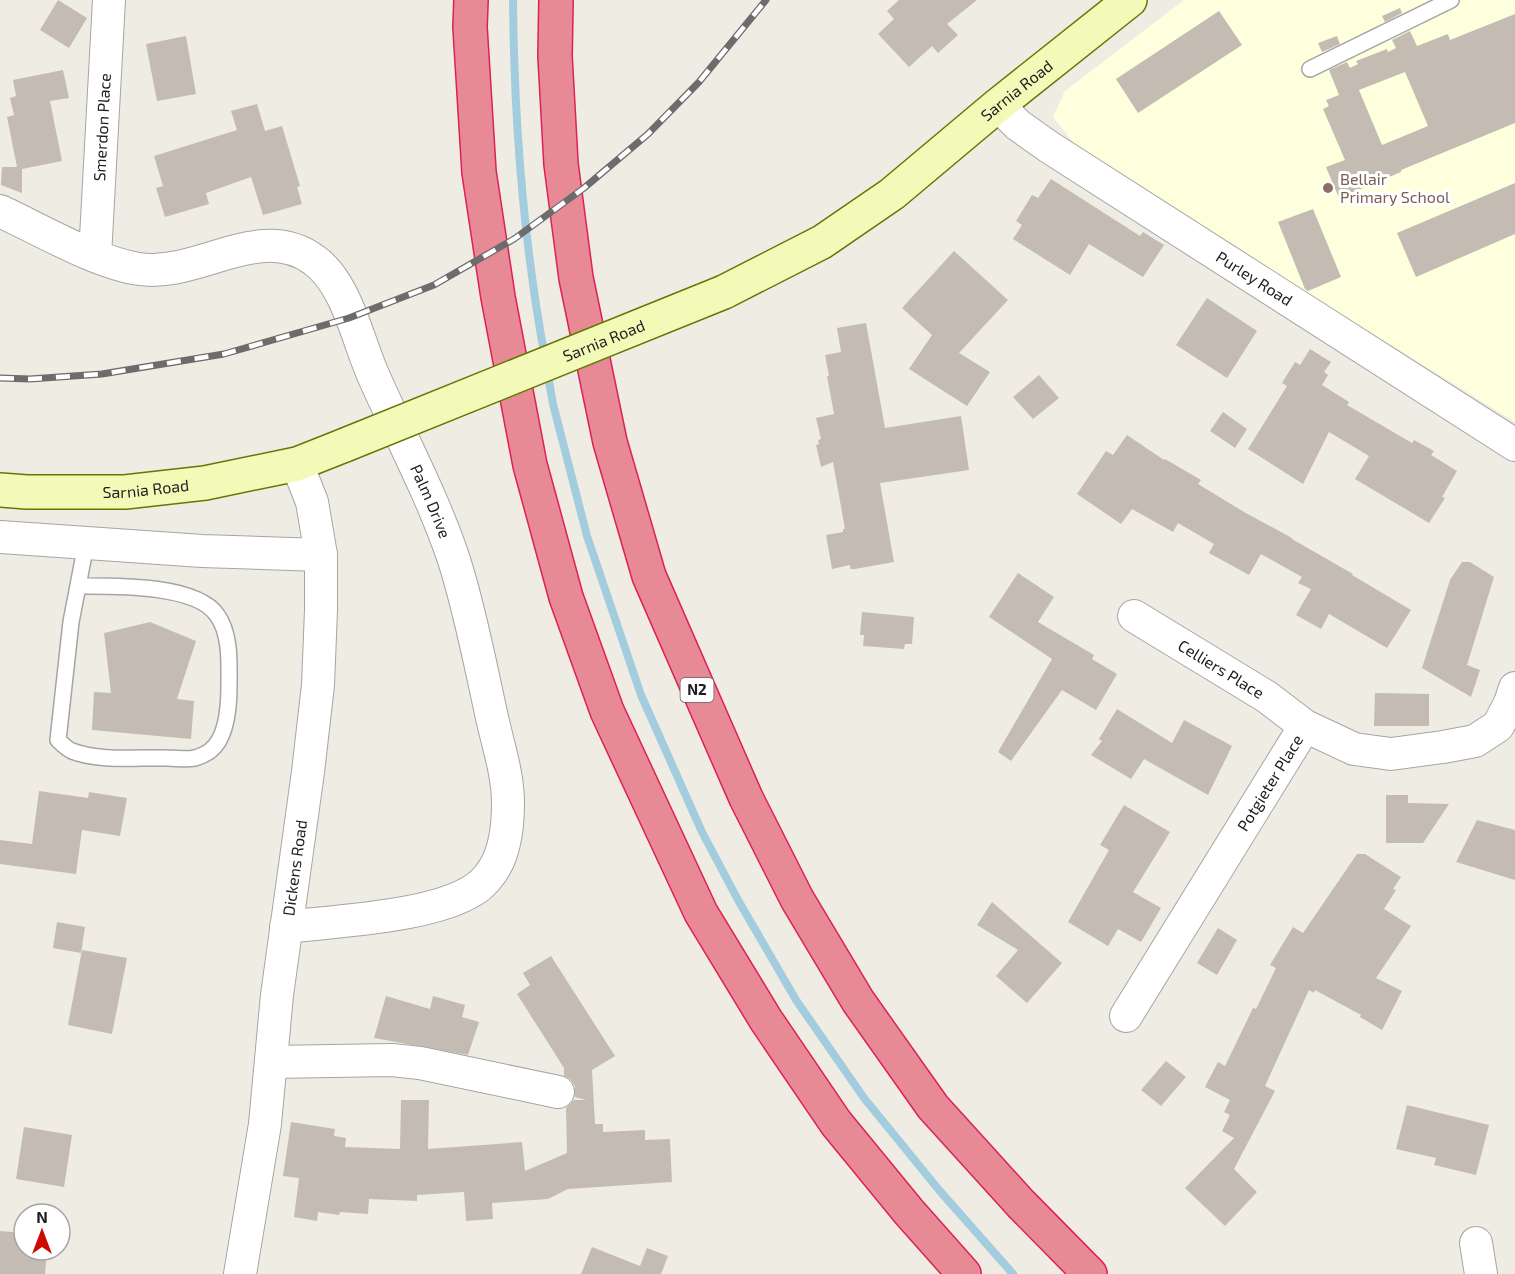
<svg xmlns="http://www.w3.org/2000/svg" width="1515" height="1274" viewBox="0 0 1515 1274" font-family="'Exo 2',sans-serif">
  <rect width="100%" height="100%" fill="#efece4"/>
  <path fill="#fdffdd" d="M 1184,0 L 1515,0 L 1515,422 L 1205,230 L 1077,147 L 1053,117 L 1065,91 Z"/>
  <g fill="none" stroke-linecap="round" stroke-linejoin="round">
    <g stroke="#a3cdde" stroke-width="8">
      <path d="M 513,0 C 514,120 523,239 545,358"/>
      <path d="M 547,370 L 553,404 L 587,536 L 641,695 L 702,832 L 738,900 L 796,1000 L 864,1098 L 939,1190 L 1013,1274"/>
    </g>
  </g>
  <g fill="#c4bcb3" fill-rule="evenodd">
    <path d="M 58,0 L 87,18 L 69,48 L 40,30 Z"/>
    <path d="M 899,0 L 977,0 L 947,24 L 958,35 L 938,53 L 932,46 L 909,67 L 878,34 L 894,19 L 887,11 Z"/>
    <path d="M 1400,8 L 1402,13 L 1385,22 L 1382,16 Z"/>
    <path d="M 1219,11 L 1242,45 L 1138,113 L 1116,79 Z"/>
    <path d="M 1515,14 L 1515,123 L 1401,170 L 1401,172 L 1339,198 L 1326,167 L 1345,160 L 1323,109 L 1329,106 L 1326,100 L 1339,95 L 1329,70 L 1347,62 L 1350,68 L 1358,64 L 1356,61 L 1387,49 L 1388,52 L 1396,48 L 1392,40 L 1410,31 L 1417,46 L 1448,34 L 1450,40 ZM 1405,72 L 1428,126 L 1382,145 L 1359,90 Z"/>
    <path d="M 186,36 L 196,94 L 157,101 L 146,44 Z"/>
    <path d="M 1337,36 L 1340,44 L 1322,52 L 1318,43 Z"/>
    <path d="M 63,70 L 69,98 L 50,101 L 62,161 L 22,169 L 22,193 L 1,185 L 2,167 L 17,167 L 7,117 L 14,115 L 10,98 L 16,96 L 13,80 Z"/>
    <path d="M 257,104 L 265,131 L 282,126 L 300,186 L 297,187 L 302,204 L 263,215 L 251,177 L 206,193 L 209,204 L 165,217 L 156,188 L 163,186 L 154,156 L 237,130 L 231,111 Z"/>
    <path d="M 1051,179 L 1140,236 L 1143,232 L 1164,245 L 1143,277 L 1089,244 L 1070,275 L 1013,239 L 1022,225 L 1016,221 L 1032,195 L 1038,198 Z"/>
    <path d="M 1515,183 L 1515,234 L 1416,277 L 1397,233 Z"/>
    <path d="M 1313,209 L 1341,277 L 1308,291 L 1305,289 L 1278,222 Z"/>
    <path d="M 954,251 L 1008,300 L 959,353 L 990,372 L 967,406 L 909,369 L 932,335 L 902,308 Z"/>
    <path d="M 1207,298 L 1257,331 L 1227,378 L 1176,345 Z"/>
    <path d="M 866,323 L 885,428 L 961,416 L 969,470 L 880,483 L 894,562 L 855,569 L 850,569 L 850,565 L 832,569 L 826,535 L 843,532 L 843,529 L 845,529 L 833,462 L 821,467 L 816,445 L 819,444 L 818,440 L 821,439 L 816,418 L 834,414 L 827,376 L 829,376 L 825,355 L 841,352 L 837,328 Z"/>
    <path d="M 1310,349 L 1331,362 L 1324,372 L 1328,375 L 1322,385 L 1349,402 L 1347,405 L 1412,443 L 1414,440 L 1434,451 L 1431,455 L 1457,471 L 1442,497 L 1445,498 L 1429,523 L 1355,479 L 1369,456 L 1329,432 L 1303,484 L 1248,449 L 1287,386 L 1282,383 L 1295,362 L 1300,365 Z"/>
    <path d="M 1039,375 L 1059,398 L 1033,419 L 1013,397 Z"/>
    <path d="M 1223,412 L 1247,429 L 1235,448 L 1210,431 Z"/>
    <path d="M 1127,435 L 1164,460 L 1165,459 L 1201,480 L 1198,484 L 1244,512 L 1292,538 L 1292,539 L 1353,574 L 1352,575 L 1411,610 L 1387,648 L 1329,614 L 1321,629 L 1296,615 L 1311,589 L 1298,583 L 1302,577 L 1261,554 L 1249,575 L 1209,553 L 1214,544 L 1178,523 L 1173,532 L 1132,509 L 1121,524 L 1077,494 L 1106,451 L 1113,455 Z"/>
    <path d="M 1462,562 L 1470,562 L 1494,577 L 1467,665 L 1480,670 L 1471,697 L 1422,668 L 1450,580 Z"/>
    <path d="M 1018,573 L 1054,597 L 1038,622 L 1094,655 L 1092,659 L 1117,674 L 1096,710 L 1062,690 L 1011,761 L 998,752 L 1052,659 L 989,617 Z"/>
    <path d="M 862,612 L 914,617 L 912,644 L 905,644 L 904,649 L 863,646 L 864,635 L 860,635 Z"/>
    <path d="M 150,622 L 196,641 L 177,699 L 194,701 L 191,739 L 92,730 L 94,692 L 111,693 L 104,633 Z"/>
    <path d="M 1375,693 L 1429,694 L 1429,726 L 1374,726 Z"/>
    <path d="M 1117,709 L 1172,743 L 1184,720 L 1232,746 L 1208,795 L 1144,759 L 1131,779 L 1091,755 L 1102,741 L 1099,739 Z"/>
    <path d="M 39,791 L 88,798 L 89,792 L 127,798 L 120,836 L 82,830 L 76,874 L 0,864 L 0,840 L 32,844 Z"/>
    <path d="M 1386,795 L 1408,795 L 1408,803 L 1449,804 L 1423,843 L 1386,843 Z"/>
    <path d="M 1124,805 L 1170,832 L 1133,892 L 1161,908 L 1141,942 L 1118,929 L 1108,946 L 1068,922 L 1109,850 L 1100,845 Z"/>
    <path d="M 1477,820 L 1515,830 L 1515,880 L 1456,862 Z"/>
    <path d="M 1357,854 L 1365,854 L 1401,877 L 1393,889 L 1396,890 L 1384,909 L 1411,926 L 1376,978 L 1402,991 L 1382,1030 L 1360,1017 L 1361,1015 L 1315,990 L 1314,993 L 1309,990 L 1265,1086 L 1275,1091 L 1234,1169 L 1257,1192 L 1225,1226 L 1185,1188 L 1234,1138 L 1222,1131 L 1230,1115 L 1224,1112 L 1230,1100 L 1205,1087 L 1218,1062 L 1225,1066 L 1253,1008 L 1256,1009 L 1276,968 L 1270,965 L 1293,927 L 1303,933 Z"/>
    <path d="M 992,902 L 1062,963 L 1027,1003 L 996,976 L 1018,950 L 977,925 Z"/>
    <path d="M 57,922 L 85,927 L 81,953 L 53,948 Z"/>
    <path d="M 1218,928 L 1237,940 L 1217,975 L 1197,963 Z"/>
    <path d="M 82,950 L 127,958 L 112,1034 L 68,1025 Z"/>
    <path d="M 551,956 L 615,1056 L 592,1070 L 595,1124 L 603,1124 L 603,1132 L 645,1130 L 645,1140 L 670,1139 L 672,1182 L 568,1189 L 548,1199 L 492,1203 L 493,1219 L 466,1221 L 464,1192 L 417,1195 L 417,1201 L 369,1199 L 368,1214 L 340,1212 L 339,1215 L 318,1212 L 317,1221 L 294,1217 L 299,1178 L 283,1176 L 291,1122 L 335,1129 L 334,1136 L 346,1138 L 345,1147 L 400,1149 L 401,1100 L 429,1100 L 428,1149 L 522,1142 L 525,1171 L 567,1153 L 566,1108 L 574,1100 L 586,1100 L 575,1097 L 575,1086 L 570,1079 L 564,1076 L 564,1068 L 517,994 L 530,985 L 523,973 Z"/>
    <path d="M 386,996 L 430,1009 L 433,996 L 465,1005 L 462,1017 L 479,1022 L 468,1055 L 374,1038 Z"/>
    <path d="M 1166,1061 L 1186,1077 L 1161,1106 L 1141,1090 Z"/>
    <path d="M 1407,1105 L 1489,1125 L 1476,1175 L 1434,1165 L 1436,1158 L 1396,1149 Z"/>
    <path d="M 24,1127 L 72,1135 L 64,1187 L 16,1179 Z"/>
    <path d="M 0,1231 L 24,1233 L 24,1250 L 47,1250 L 45,1274 L 0,1274 Z"/>
    <path d="M 592,1247 L 640,1266 L 647,1248 L 668,1256 L 661,1274 L 581,1274 Z"/>
  </g>
  <g fill="none" stroke-linecap="round" stroke-linejoin="round">
    <g stroke="#a5a5a5" stroke-width="18">
      <g id="lane">
        <path d="M 1310,69 L 1451,0"/>
        <path d="M 79,586 C 113,586 196,584 217,615 C 231,634 229,664 229,686 C 229,705 227,737 211,750 C 208,753 199,757 195,758 C 187,760 176,758 167,758 C 138,757 101,762 72,751 C 67,749 62,744 58,740 L 71,622 L 86,544"/>
      </g>
    </g>
    <g stroke="#a5a5a5" stroke-width="34">
      <g id="street">
        <path id="s1" d="M 998,105 L 1018,125 L 1049,147 L 1515,445"/>
        <path id="s2" d="M 0,211 C 39,229 97,263 139,269 C 198,278 260,220 314,260 C 347,283 358,342 374,377 C 401,438 433,497 454,560 C 470,610 480,663 491,713 C 497,742 508,773 508,803 C 508,824 506,848 495,867 C 491,874 482,885 475,889 C 434,917 336,921 286,927"/>
        <path id="s3" d="M 95,256 L 109,0"/>
        <path d="M 0,537 L 202,551 L 321,555"/>
        <path id="s4" d="M 1134,616 L 1267,697 L 1305,726 L 1354,749 L 1391,754 L 1443,747 L 1475,741 L 1498,726 L 1510,703 L 1515,688"/>
        <path id="s5" d="M 1126,1016 L 1305,726"/>
        <path d="M 271,1062 L 392,1060 L 420,1063 L 558,1092"/>
        <path d="M 1476,1243 L 1481,1274"/>
        <path id="s6" d="M 240,1274 L 265,1124 L 277,995 L 308,772 L 318,685 L 321,610 L 321,555 L 312,502 L 297,464"/>
      </g>
    </g>
    <g stroke="#647703" stroke-width="36">
      <g id="secondary">
        <path id="s7" d="M 724,292 L 822,242 L 892,194 L 998,105 L 1130,0"/>
        <path id="s8" d="M 0,490 L 27,492 L 125,492 L 205,483 L 297,464 L 345,445"/>
      </g>
    </g>
    <g stroke="#dd2156" stroke-width="36">
      <g id="highway">
        <path d="M 471,0 L 470,27 L 479,172 L 498,297 L 530,465 L 566,597 L 607,711 L 701,913 L 766,1020 L 836,1123 L 909,1212 L 964,1274"/>
        <path d="M 556,0 L 555,56 L 561,164 L 576,278 L 610,442 L 649,576 L 746,798 L 797,899 L 858,1001 L 933,1107 L 1021,1204 L 1090,1274"/>
      </g>
    </g>
    <use href="#lane" stroke="#fff" stroke-width="15"/>
    <use href="#street" stroke="#fff" stroke-width="32"/>
    <use href="#secondary" stroke="#f3fab7" stroke-width="33"/>
    <use href="#highway" stroke="#e88a96" stroke-width="33"/>
    <g stroke="#6c6c6c" stroke-width="7">
      <path id="rail" d="M 0,378 L 30,379 L 102,374 L 224,354 L 349,318 L 434,285 L 514,239 L 584,188 L 648,134 L 699,82 L 766,0"/>
    </g>
    <use href="#rail" stroke="#fff" stroke-width="4.5" stroke-dasharray="14" stroke-linecap="butt"/>
    <g stroke="#647703" stroke-width="36" stroke-linecap="butt">
      <g id="secondary-bridge">
        <path id="s9" d="M 345,445 L 724,292"/>
      </g>
    </g>
    <use href="#secondary-bridge" stroke="#f3fab7" stroke-width="33"/>
  </g>
  <circle fill="#8d6e63" stroke="#fff" stroke-width="2" cx="1328" cy="188" r="6"/>
  <g text-anchor="middle" stroke-width="6" stroke-linejoin="round" paint-order="stroke">
    <rect fill="#fff" stroke="#626262" stroke-width="1.5" x="680.5" y="678" width="33" height="24" rx="4.5"/>
    <g font-size="15" font-weight="bold" fill="#1e1e1e">
      <text x="697" y="695">N2</text>
    </g>
    <g font-size="16" fill="#1e1e1e" stroke="#fff">
      <text dy="6" stroke="none"><textPath href="#s7" startOffset="357">Sarnia Road</textPath></text>
      <text dy="6" stroke="none"><textPath href="#s3" startOffset="129">Smerdon Place</textPath></text>
      <text dy="6" stroke="none"><textPath href="#s1" startOffset="310">Purley Road</textPath></text>
      <text dy="6" stroke="none"><textPath href="#s9" startOffset="279">Sarnia Road</textPath></text>
      <text dy="6" stroke="none"><textPath href="#s8" startOffset="146">Sarnia Road</textPath></text>
      <text dy="6" stroke="none"><textPath href="#s2" startOffset="602">Palm Drive</textPath></text>
      <text dy="6" stroke="none"><textPath href="#s4" startOffset="102">Celliers Place</textPath></text>
      <text dy="6" stroke="none"><textPath href="#s5" startOffset="274">Potgieter Place</textPath></text>
      <text dy="6" stroke="none"><textPath href="#s6" startOffset="410">Dickens Road</textPath></text>
    </g>
    <g font-size="16" fill="#785e54" stroke="#fff" text-anchor="start">
      <text x="1340" y="185">Bellair<tspan x="1340" dy="18">Primary School</tspan></text>
    </g>
  </g>
  <g transform="translate(42 1232)"><circle r="28" fill="#ffffff" stroke="#a5a5a5" stroke-width="1.5"/>
  <path d="M0-4.5L10 22L0 15L-10 22Z" fill="#cc0c00"/>
  <text y="-9" font-size="16" font-weight="bold" text-anchor="middle" fill="#1e1e1e">N</text>
  </g>
</svg>
